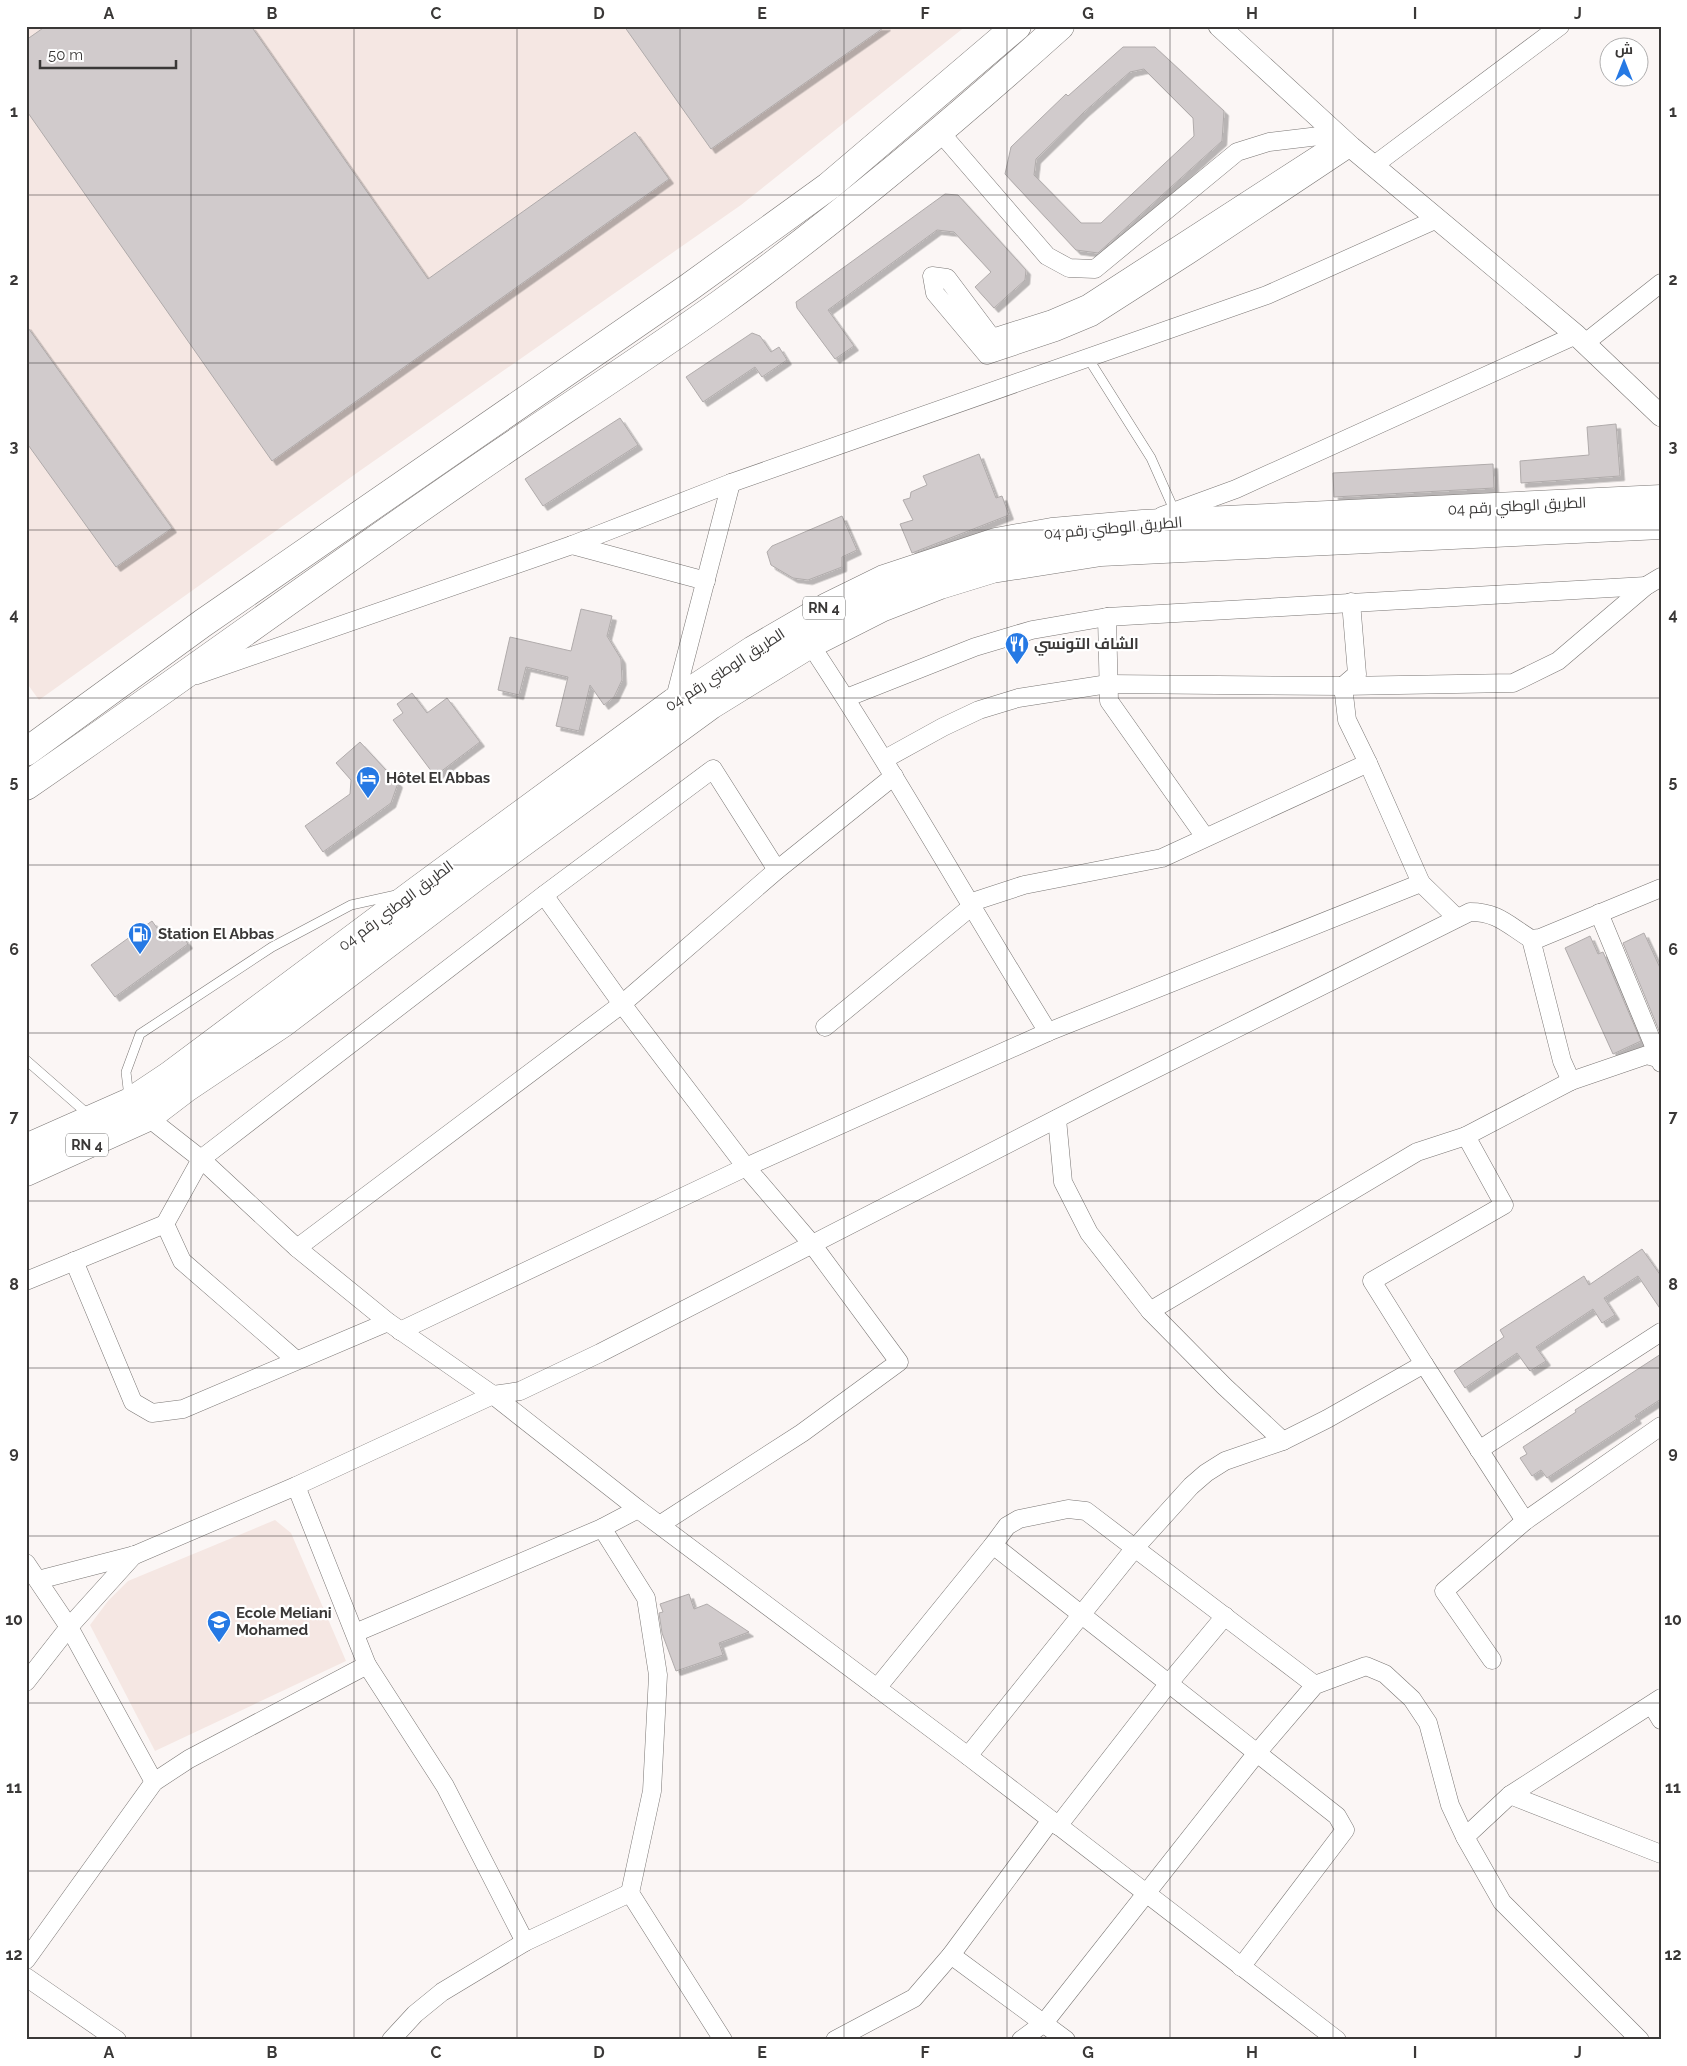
<svg xmlns="http://www.w3.org/2000/svg" width="1687" height="2066" viewBox="0 0 1687 2066" font-family="Raleway,Cairo,sans-serif">
  <defs>
    <filter id="shadow"><feDropShadow dx="4.5" dy="4.5" stdDeviation="0" flood-color="#0004"/></filter>
  </defs>
  <rect width="100%" height="100%" fill="#fbf6f5"/>
  <g fill="#f5e7e3">
    <path d="M 26,26 L 966,26 L 741,205 L 361,470 L 39,700 L 26,682 Z"/>
    <path d="M 275,1520 L 291,1533 L 346,1661 L 155,1751 L 90,1625 L 108,1601 L 128,1581 Z"/>
  </g>
  <g fill="#d1cbcc" stroke="#b0abab" fill-rule="evenodd" filter="url(#shadow)">
    <path d="M 46,26 L 251,26 L 428,279 L 635,132 L 669,179 L 272,461 L 26,110 L 26,40 Z"/>
    <path d="M 624,26 L 886,26 L 711,149 Z"/>
    <path d="M 1123,47 L 1155,47 L 1224,111 L 1222,141 L 1098,253 L 1076,250 L 1005,174 L 1011,147 L 1066,94 L 1068,96 ZM 1144,69 L 1193,118 L 1194,136 L 1101,223 L 1081,223 L 1034,175 L 1036,159 L 1084,112 L 1130,72 Z"/>
    <path d="M 945,194 L 958,195 L 1026,270 L 1025,280 L 994,308 L 975,287 L 991,272 L 954,232 L 937,230 L 828,310 L 854,346 L 835,359 L 797,308 L 796,302 Z"/>
    <path d="M 26,325 L 172,528 L 116,567 L 26,442 Z"/>
    <path d="M 752,333 L 760,336 L 771,352 L 779,347 L 787,360 L 762,377 L 755,367 L 703,402 L 686,377 Z"/>
    <path d="M 620,418 L 638,445 L 543,506 L 525,479 Z"/>
    <path d="M 1616,424 L 1620,476 L 1521,483 L 1520,461 L 1589,455 L 1587,427 Z"/>
    <path d="M 979,454 L 996,498 L 1002,496 L 1009,515 L 912,553 L 900,524 L 913,520 L 903,500 L 910,498 L 911,492 L 927,485 L 923,476 Z"/>
    <path d="M 1493,464 L 1494,488 L 1334,497 L 1333,473 Z"/>
    <path d="M 842,516 L 857,550 L 842,557 L 842,567 L 808,580 L 793,578 L 771,565 L 767,552 L 772,546 Z"/>
    <path d="M 581,609 L 612,616 L 607,636 L 621,659 L 622,680 L 614,697 L 604,705 L 590,685 L 579,731 L 556,726 L 568,677 L 526,667 L 519,695 L 498,690 L 510,637 L 571,651 Z"/>
    <path d="M 412,693 L 427,713 L 447,698 L 480,742 L 435,776 L 393,720 L 403,713 L 397,704 Z"/>
    <path d="M 360,742 L 398,783 L 391,803 L 323,852 L 305,826 L 350,794 L 351,780 L 336,763 Z"/>
    <path d="M 152,921 L 165,939 L 178,930 L 188,944 L 115,997 L 91,965 Z"/>
    <path d="M 1644,933 L 1661,970 L 1660,1033 L 1623,943 Z"/>
    <path d="M 1590,936 L 1598,954 L 1603,952 L 1641,1041 L 1613,1054 L 1565,948 Z"/>
    <path d="M 1642,1249 L 1661,1276 L 1661,1310 L 1638,1276 L 1604,1298 L 1615,1315 L 1602,1323 L 1593,1309 L 1536,1347 L 1546,1361 L 1530,1371 L 1517,1353 L 1465,1388 L 1454,1371 L 1504,1337 L 1500,1330 L 1584,1276 L 1589,1285 Z"/>
    <path d="M 1661,1354 L 1661,1399 L 1635,1416 L 1637,1419 L 1547,1478 L 1541,1470 L 1532,1476 L 1520,1458 L 1527,1454 L 1523,1447 L 1576,1412 L 1575,1410 Z"/>
    <path d="M 689,1594 L 694,1609 L 707,1604 L 749,1632 L 719,1643 L 723,1655 L 676,1671 L 662,1633 L 659,1613 L 663,1612 L 660,1604 Z"/>
  </g>
  <g fill="none" stroke-linecap="round" stroke-linejoin="round">
    <g stroke="#7a7674" stroke-width="10">
      <g id="service">
        <path d="M 1088,358 L 1151,458 L 1175,512"/>
        <path d="M 26,1060 L 90,1116"/>
        <path d="M 129,1097 L 126,1072 L 140,1034 L 272,947 L 351,905 L 396,895"/>
      </g>
    </g>
    <g stroke="#7a7674" stroke-width="19">
      <g id="minor">
        <path d="M 940,132 L 1047,256 L 1069,268 L 1095,269 L 1237,152 L 1269,142 L 1336,134"/>
        <path d="M 1342,139 L 1087,304 L 1052,319 L 992,338 L 947,278 L 932,276 L 935,293 L 987,355 L 1056,332 L 1092,317 L 1189,255 L 1351,147"/>
        <path d="M 1373,166 L 1560,26"/>
        <path d="M 1585,343 L 1661,283"/>
        <path d="M 1162,516 L 1236,489 L 1576,335"/>
        <path d="M 572,545 L 706,581"/>
        <path d="M 1351,602 L 1357,674 L 1343,686 L 1347,720 L 1368,763 L 1421,883"/>
        <path d="M 1107,617 L 1109,701 L 1205,837"/>
        <path d="M 810,644 C 894,771 968,903 1048,1032"/>
        <path d="M 197,675 L 572,545 L 731,483 L 1267,295 L 1437,219"/>
        <path d="M 846,698 L 975,647 L 1032,630 L 1107,617 L 1646,586"/>
        <path d="M 674,702 L 731,483"/>
        <path d="M 885,759 L 943,727 L 979,710 L 1018,698 L 1108,684 L 1343,686 L 1513,683 L 1558,661 L 1646,586 L 1661,577"/>
        <path d="M 544,895 L 622,1004 L 746,1167 L 812,1244 L 899,1362 L 802,1433 L 661,1524"/>
        <path d="M 969,903 L 1024,885 L 1162,858 L 1368,763"/>
        <path d="M 1599,913 L 1661,1063"/>
        <path d="M 1531,939 L 1562,1061 L 1571,1081"/>
        <path d="M 825,1027 L 971,907"/>
        <path d="M 141,1112 L 201,1159 L 297,1248 L 388,1322 L 493,1395 L 638,1509 L 968,1756 L 1337,2040"/>
        <path d="M 1057,1119 L 1063,1182 L 1089,1233 L 1150,1311 L 1224,1386 L 1283,1441"/>
        <path d="M 165,1224 L 182,1261 L 296,1360"/>
        <path d="M 297,1248 L 622,1004 L 777,870 L 894,776"/>
        <path d="M 74,1261 L 133,1402 L 152,1413 L 183,1409 L 388,1322"/>
        <path d="M 26,1281 L 165,1224 L 201,1159 L 544,895 L 713,769 L 777,870"/>
        <path d="M 1150,1311 L 1417,1152 L 1466,1136"/>
        <path d="M 400,1331 L 746,1167 L 1048,1032 L 1421,883 L 1457,918"/>
        <path d="M 1424,1364 L 1525,1521"/>
        <path d="M 1479,1450 L 1661,1332"/>
        <path d="M 296,1486 L 367,1665 L 445,1786 L 525,1942"/>
        <path d="M 602,1528 L 646,1598 L 658,1675 L 652,1791 L 630,1893"/>
        <path d="M 993,1545 L 1007,1526 L 1019,1519 L 1068,1509 L 1086,1511 L 1315,1685"/>
        <path d="M 26,1563 L 69,1627 L 154,1782"/>
        <path d="M 38,1580 L 135,1555 L 296,1486 L 493,1395 L 520,1391 L 600,1353 L 1103,1095 L 1470,912 C 1498,912 1508,925 1531,939 L 1540,938 L 1661,888"/>
        <path d="M 355,1633 L 602,1528 L 638,1509"/>
        <path d="M 1492,1660 L 1444,1591 L 1525,1521 L 1661,1426"/>
        <path d="M 26,1682 L 69,1627 L 134,1555"/>
        <path d="M 877,1688 L 993,1545 L 1337,1816 L 1345,1830 L 1241,1967"/>
        <path d="M 1652,1705 L 1661,1720"/>
        <path d="M 968,1756 L 1134,1549 L 1191,1486 L 1206,1473 L 1225,1461 L 1283,1441 L 1327,1419 L 1424,1364 L 1372,1281 L 1504,1205 L 1466,1136 L 1571,1081 L 1647,1055 L 1661,1059"/>
        <path d="M 1510,1795 L 1661,1854"/>
        <path d="M 1058,1826 L 1169,1683 L 1225,1616"/>
        <path d="M 1465,1837 L 1510,1795 L 1661,1698"/>
        <path d="M 951,1955 L 1066,2040"/>
        <path d="M 26,1960 L 154,1782 L 189,1759 L 367,1665"/>
        <path d="M 26,1977 L 117,2040"/>
        <path d="M 391,2040 L 415,2014 L 442,1992 L 525,1942 L 630,1893 L 723,2040"/>
        <path d="M 835,2040 L 914,1998 L 951,1955 L 1051,1820"/>
        <path d="M 1021,2040 L 1044,2023 L 1256,1754 L 1315,1685 L 1366,1666 L 1385,1674 L 1412,1699 L 1428,1723 L 1450,1805 L 1465,1837 L 1502,1902 L 1640,2040"/>
      </g>
    </g>
    <g stroke="#7a7674" stroke-width="22">
      <path id="tertiary" d="M 1219,26 L 1351,147 L 1576,335 L 1661,416"/>
    </g>
    <g stroke="#7a7674" stroke-width="29">
      <g id="primary">
        <path d="M 26,752 L 203,623 L 688,288 L 829,186 L 1017,26"/>
        <path d="M 26,786 C 173,685 317,579 464,478 C 549,419 636,364 720,304 C 839,218 951,124 1060,26"/>
      </g>
    </g>
    <g stroke="#7a7674" stroke-width="29">
      <g id="trunk">
        <path d="M 26,1148 L 130,1102 L 169,1076 L 418,890 L 674,702 L 753,650 L 827,607 L 884,579 L 996,542 L 1052,532 L 1143,524 L 1661,499"/>
        <path d="M 26,1172 L 148,1117 L 186,1088 L 283,1023 L 478,875 L 711,705 L 810,644 L 881,608 L 940,585 L 992,569 L 1101,552 L 1661,525"/>
      </g>
    </g>
    <use href="#service" stroke="#fff" stroke-width="9"/>
    <use href="#minor" stroke="#fff" stroke-width="18"/>
    <use href="#tertiary" stroke="#fff" stroke-width="21"/>
    <use href="#primary" stroke="#fff" stroke-width="28"/>
    <use href="#trunk" stroke="#fff" stroke-width="28"/>
  </g>
  <path fill="none" stroke="#3a3837" stroke-width="1" stroke-opacity="0.55" d="M 191,26 L 191,2040M 354,26 L 354,2040M 517,26 L 517,2040M 680,26 L 680,2040M 844,26 L 844,2040M 1007,26 L 1007,2040M 1170,26 L 1170,2040M 1333,26 L 1333,2040M 1496,26 L 1496,2040M 26,195 L 1661,195M 26,363 L 1661,363M 26,530 L 1661,530M 26,698 L 1661,698M 26,865 L 1661,865M 26,1033 L 1661,1033M 26,1201 L 1661,1201M 26,1368 L 1661,1368M 26,1536 L 1661,1536M 26,1703 L 1661,1703M 26,1871 L 1661,1871"/>
  <defs>
    <g id="restaurant-pin" transform="scale(1.25)"><path d="M0 17L-7.5 6A9.5 9.5 0 1 1 7.5 6Z" fill="#2679e4" stroke="#fff"/><path d="M-5-6h1v4h1v-4h1v4h1v-4h1v5L-1.5 .5V6h-2V.5L-5-1ZM5-6V6H3V1.5H1.5Q1.5-4 5-6Z" fill="#fff"/></g>
    <g id="hotel-pin" transform="scale(1.25)"><path d="M0 17L-7.5 6A9.5 9.5 0 1 1 7.5 6Z" fill="#2679e4" stroke="#fff"/><path d="M-6-4.5h1.5V1H6V5H4.5V3h-9V5H-6ZM-4 0a1.8 1.8 0 1 1 3.6 0ZM.5 0V-2.5h3Q6-2.5 6 0Z" fill="#fff"/></g>
    <g id="fuel-pin" transform="scale(1.25)"><path d="M0 17L-7.5 6A9.5 9.5 0 1 1 7.5 6Z" fill="#2679e4" stroke="#fff"/><path d="M-5.5-6h7V0h2V4h1.3V-2.5L3-4.5l.8-.8L6-3V5H2.5V1h-1V6h-7ZM-4.2-4.7v3.2H.2V-4.7Z" fill="#fff"/></g>
    <g id="school-pin" transform="scale(1.25)"><path d="M0 17L-7.5 6A9.5 9.5 0 1 1 7.5 6Z" fill="#2679e4" stroke="#fff"/><path d="M0-5L7-2L0 1L-7-2ZM-4 1L0 2.5L4 1V4Q0 6-4 4Z" fill="#fff"/></g>
  </defs>
  <g fill-rule="evenodd">
    <use href="#restaurant-pin" x="1017" y="644"/>
    <use href="#hotel-pin" x="368" y="778"/>
    <use href="#fuel-pin" x="140" y="934"/>
    <use href="#school-pin" x="219" y="1622"/>
  </g>
  <g text-anchor="middle" stroke-width="4.5" stroke-linejoin="round" paint-order="stroke">
    <g fill="#fff" stroke="#757473" stroke-width="1">
      <rect x="803" y="596.5" width="42" height="23" rx="4"/>
      <rect x="66" y="1133.5" width="42" height="23" rx="4"/>
    </g>
    <g font-size="14" font-weight="bold" fill="#3a3837">
      <text x="824" y="613">RN 4</text>
      <text x="87" y="1150">RN 4</text>
    </g>
    <g font-size="15" fill="#3a3837" stroke="#fff">
      <text transform="translate(1517 506) rotate(-3)" y="5">الطريق الوطني رقم 04</text>
      <text transform="translate(1113 528) rotate(-5)" y="5">الطريق الوطني رقم 04</text>
      <text transform="translate(725 670) rotate(-33)" y="5">الطريق الوطني رقم 04</text>
      <text transform="translate(396 906) rotate(-37)" y="5">الطريق الوطني رقم 04</text>
    </g>
    <g font-size="15" font-weight="bold" fill="#3a3837" stroke="#fff" text-anchor="start">
      <text x="1034" y="649">الشاف التونسي</text>
      <text x="386" y="783">Hôtel El Abbas</text>
      <text x="158" y="939">Station El Abbas</text>
      <text x="236" y="1618">Ecole Meliani<tspan x="236" dy="17">Mohamed</tspan></text>
    </g>
  </g>
  <rect width="1687" height="2066" fill="none" stroke="#ffffff" stroke-width="55"/>
  <g transform="translate(1624 62)"><circle r="24" fill="#ffffff" stroke="#b0afaf"/>
  <path d="M0-4L9 19L0 12L-9 19Z" fill="#2679e4"/>
  <text y="-8" font-size="14" font-weight="bold" text-anchor="middle" fill="#3a3837">ش</text>
  </g>
  <path d="M40 60v8h136v-8" fill="none" stroke="#3a3837" stroke-width="2.5"/>
  <text x="48" y="60" font-size="15" fill="#3a3837" stroke="#ffffff" stroke-width="4" paint-order="stroke">50 m</text>
  <rect x="28" y="28" width="1632" height="2010" fill="none" stroke="#3a3837" stroke-width="2"/>
  <g font-size="16" text-anchor="middle" font-weight="bold" fill="#3a3837">
    <text x="109" y="19">A</text>
    <text x="272" y="19">B</text>
    <text x="436" y="19">C</text>
    <text x="599" y="19">D</text>
    <text x="762" y="19">E</text>
    <text x="925" y="19">F</text>
    <text x="1088" y="19">G</text>
    <text x="1252" y="19">H</text>
    <text x="1415" y="19">I</text>
    <text x="1578" y="19">J</text>
    <text x="14" y="117">1</text>
    <text x="1673" y="117">1</text>
    <text x="14" y="285">2</text>
    <text x="1673" y="285">2</text>
    <text x="14" y="452">3</text>
    <text x="1673" y="452">3</text>
    <text x="14" y="620">4</text>
    <text x="1673" y="620">4</text>
    <text x="14" y="787">5</text>
    <text x="1673" y="787">5</text>
    <text x="14" y="955">6</text>
    <text x="1673" y="955">6</text>
    <text x="14" y="1122">7</text>
    <text x="1673" y="1122">7</text>
    <text x="14" y="1290">8</text>
    <text x="1673" y="1290">8</text>
    <text x="14" y="1458">9</text>
    <text x="1673" y="1458">9</text>
    <text x="14" y="1625">10</text>
    <text x="1673" y="1625">10</text>
    <text x="14" y="1793">11</text>
    <text x="1673" y="1793">11</text>
    <text x="14" y="1960">12</text>
    <text x="1673" y="1960">12</text>
    <text x="109" y="2058">A</text>
    <text x="272" y="2058">B</text>
    <text x="436" y="2058">C</text>
    <text x="599" y="2058">D</text>
    <text x="762" y="2058">E</text>
    <text x="925" y="2058">F</text>
    <text x="1088" y="2058">G</text>
    <text x="1252" y="2058">H</text>
    <text x="1415" y="2058">I</text>
    <text x="1578" y="2058">J</text>
  </g>
</svg>
